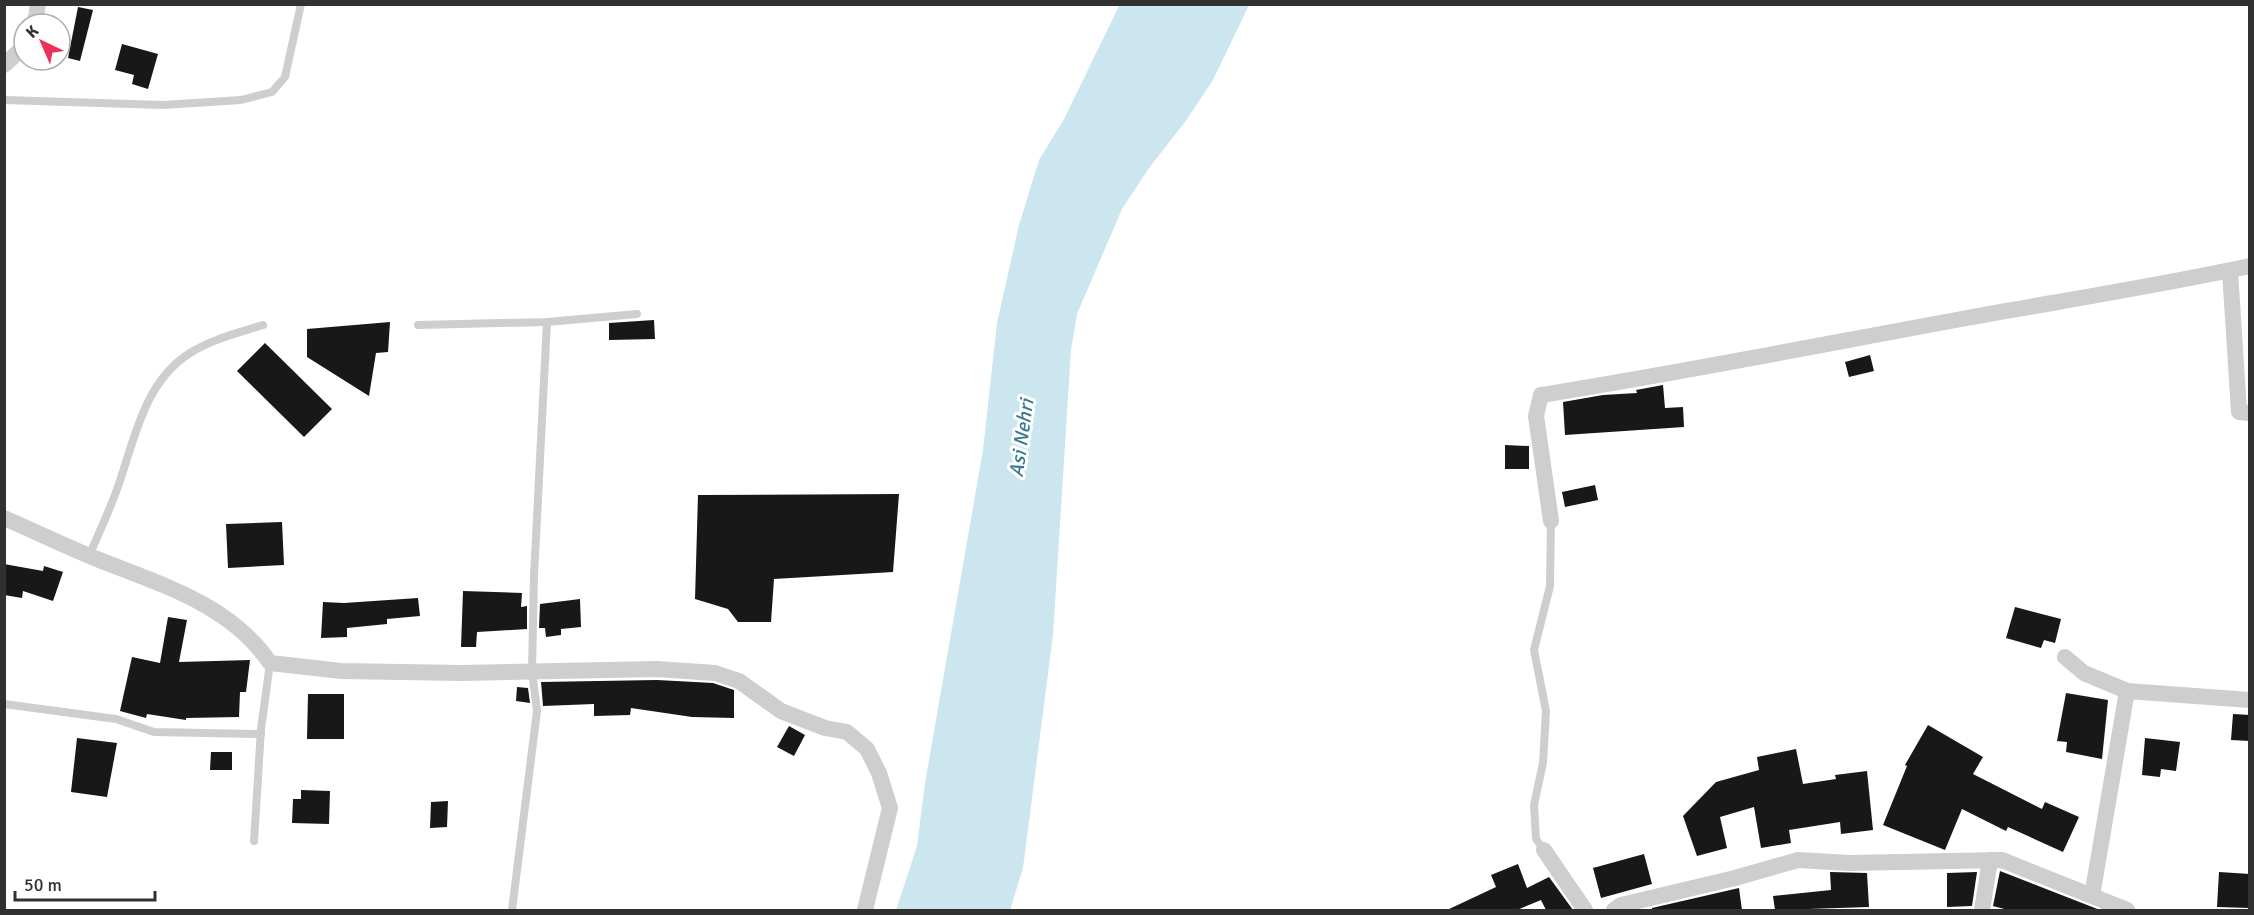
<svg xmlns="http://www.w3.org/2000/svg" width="2254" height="915" viewBox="0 0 2254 915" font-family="Signika,sans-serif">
  <rect width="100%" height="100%" fill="#fff"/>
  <path fill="#cbe6ee" d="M 1120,4 L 1249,5 L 1213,80 L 1185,122 L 1149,168 L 1122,209 L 1077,314 L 1071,350 L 1053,635 L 1023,868 L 1010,910 L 896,910 L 917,846 L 925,783 L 983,450 L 997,323 L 1019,225 L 1039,160 L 1064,119 Z"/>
  <g fill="#181818">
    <path d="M 78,7 L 93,10 L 80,61 L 68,58 Z"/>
    <path d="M 122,44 L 158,54 L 148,89 L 132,84 L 134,75 L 115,70 Z"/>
    <path d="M 654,320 L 655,339 L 609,340 L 609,323 Z"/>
    <path d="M 390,322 L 388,352 L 376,353 L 369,396 L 307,357 L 307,329 Z"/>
    <path d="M 265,343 L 332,409 L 304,437 L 237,371 Z"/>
    <path d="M 1870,355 L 1874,371 L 1849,377 L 1845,362 Z"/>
    <path d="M 1663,385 L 1665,408 L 1683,407 L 1684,427 L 1565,435 L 1563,402 L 1603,395 L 1637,393 L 1636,390 Z"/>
    <path d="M 1505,445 L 1529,446 L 1529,469 L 1505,469 Z"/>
    <path d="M 1595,485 L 1598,500 L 1565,507 L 1562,492 Z"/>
    <path d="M 899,494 L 893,572 L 774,579 L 771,622 L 738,622 L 728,609 L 695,599 L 698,495 Z"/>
    <path d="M 282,522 L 284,565 L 228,568 L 226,524 Z"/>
    <path d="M 4,564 L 43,571 L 44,566 L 63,572 L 53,601 L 23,591 L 22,598 L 4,595 Z"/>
    <path d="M 463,591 L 522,593 L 521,607 L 527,606 L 527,629 L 477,632 L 476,647 L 461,647 Z"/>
    <path d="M 418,598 L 420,616 L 387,619 L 387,624 L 347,628 L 347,637 L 321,638 L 323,602 L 344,603 Z"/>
    <path d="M 580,599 L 581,627 L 561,629 L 561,635 L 546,637 L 545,628 L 539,628 L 540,604 Z"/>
    <path d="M 2015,607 L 2061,619 L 2055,643 L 2044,640 L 2041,648 L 2006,638 Z"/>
    <path d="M 168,617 L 187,620 L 179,662 L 250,660 L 246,692 L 240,692 L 239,717 L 186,718 L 186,720 L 147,714 L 146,718 L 120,711 L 132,657 L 160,663 Z"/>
    <path d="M 657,680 L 713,683 L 734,690 L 734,718 L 692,717 L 631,708 L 630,715 L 594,716 L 594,704 L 543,706 L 541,682 Z"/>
    <path d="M 517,687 L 528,688 L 530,703 L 516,701 Z"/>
    <path d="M 2066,693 L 2108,700 L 2102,759 L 2066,752 L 2067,742 L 2057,741 Z"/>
    <path d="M 308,694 L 344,694 L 344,739 L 307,739 Z"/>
    <path d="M 2233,714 L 2250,715 L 2250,741 L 2231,740 Z"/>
    <path d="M 1928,725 L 1983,757 L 1973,774 L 2042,809 L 2045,802 L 2079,817 L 2063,852 L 2008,827 L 2006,831 L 1962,809 L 1945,850 L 1883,825 L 1907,766 L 1905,765 Z"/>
    <path d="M 789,726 L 805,735 L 794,756 L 777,747 Z"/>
    <path d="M 77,738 L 117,743 L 107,797 L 71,792 Z"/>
    <path d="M 2145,738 L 2180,742 L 2176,771 L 2161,769 L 2160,777 L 2142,775 Z"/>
    <path d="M 1796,749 L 1803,784 L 1836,779 L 1835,775 L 1867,771 L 1873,830 L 1841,834 L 1840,822 L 1789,830 L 1791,843 L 1761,848 L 1754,807 L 1720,817 L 1727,848 L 1697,856 L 1683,816 L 1716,782 L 1759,770 L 1757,757 Z"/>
    <path d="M 211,752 L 232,752 L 232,770 L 210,770 Z"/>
    <path d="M 301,790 L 330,791 L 329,824 L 292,823 L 293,799 L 301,799 Z"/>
    <path d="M 448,801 L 447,827 L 430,828 L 431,802 Z"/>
    <path d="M 1644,854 L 1652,884 L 1601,898 L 1593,868 Z"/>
    <path d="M 1518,864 L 1527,888 L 1549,877 L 1573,910 L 1546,910 L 1541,900 L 1517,910 L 1447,910 L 1496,887 L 1491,875 Z"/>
    <path d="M 2000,871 L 2100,910 L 2008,910 L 1993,906 Z"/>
    <path d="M 1830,872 L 1867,873 L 1869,907 L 1775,910 L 1773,896 L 1831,890 Z"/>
    <path d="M 1977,872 L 1972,906 L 1947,907 L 1947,873 Z"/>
    <path d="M 2219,872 L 2250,874 L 2250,908 L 2217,907 Z"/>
    <path d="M 1739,888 L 1742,910 L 1652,910 L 1652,908 Z"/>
  </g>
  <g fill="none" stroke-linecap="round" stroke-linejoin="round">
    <g stroke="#cecece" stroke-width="8">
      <path d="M 4,100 L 163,105 L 241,100 L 272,92 L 285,77 L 301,4"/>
      <path d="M 418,325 L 547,322 L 637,314"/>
      <path d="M 89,556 C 98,535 108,514 116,492 C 134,444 142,383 190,353 C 212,339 238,333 263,325"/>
      <path d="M 4,704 L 116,719 L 154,732 L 261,734"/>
      <path d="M 254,841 L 261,729 L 270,663"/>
      <path d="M 1544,850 L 1536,839 L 1534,805 L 1543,763 L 1546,711 L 1534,650 L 1550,586 L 1551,521"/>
      <path d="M 512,910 L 537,711 L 532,671 L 534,576 L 547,322"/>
    </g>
    <g stroke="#cecece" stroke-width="16">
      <path d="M 35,24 L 38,4"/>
      <path d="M 4,65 L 24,47"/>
      <path d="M 2230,271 L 2239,412 L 2250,413"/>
      <path d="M 4,518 C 34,531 63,545 92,557 C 156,583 230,603 270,663 L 341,671 L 462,673 L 657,669 L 715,673 L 739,681 L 781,711 L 825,728 L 847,732 L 867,749 L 879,773 L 890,808 L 865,910"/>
      <path d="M 1551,521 L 1536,416 L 1541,395 C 1684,372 1825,344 1967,318 C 2061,301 2156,286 2250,266"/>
      <path d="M 2065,657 L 2084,673 L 2127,691 L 2092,896"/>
      <path d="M 2127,691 L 2250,700"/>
      <path d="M 1544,850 L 1585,910"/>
      <path d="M 1614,910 L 1621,905 L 1735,878 L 1798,860 L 1849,863 L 2002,860 L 2127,910"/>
      <path d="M 1982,910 L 1990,860"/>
    </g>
  </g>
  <g text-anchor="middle" stroke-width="6" stroke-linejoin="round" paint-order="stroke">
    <g font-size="20" font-style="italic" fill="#3a7b8f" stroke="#fff">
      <text transform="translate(1021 438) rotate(-82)" y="7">Asi Nehri</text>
    </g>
  </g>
  <rect width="2254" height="915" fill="none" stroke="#313131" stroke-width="12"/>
  <g transform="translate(42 42) rotate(316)"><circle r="28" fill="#ffffff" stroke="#adadad" stroke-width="1.5"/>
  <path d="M0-4.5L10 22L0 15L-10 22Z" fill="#ea325b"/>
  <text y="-9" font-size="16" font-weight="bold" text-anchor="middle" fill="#313131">K</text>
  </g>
  <path d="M15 891v9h140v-9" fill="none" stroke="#313131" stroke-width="3"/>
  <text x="24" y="891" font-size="18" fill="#313131" stroke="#ffffff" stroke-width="4.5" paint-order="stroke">50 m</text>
</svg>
